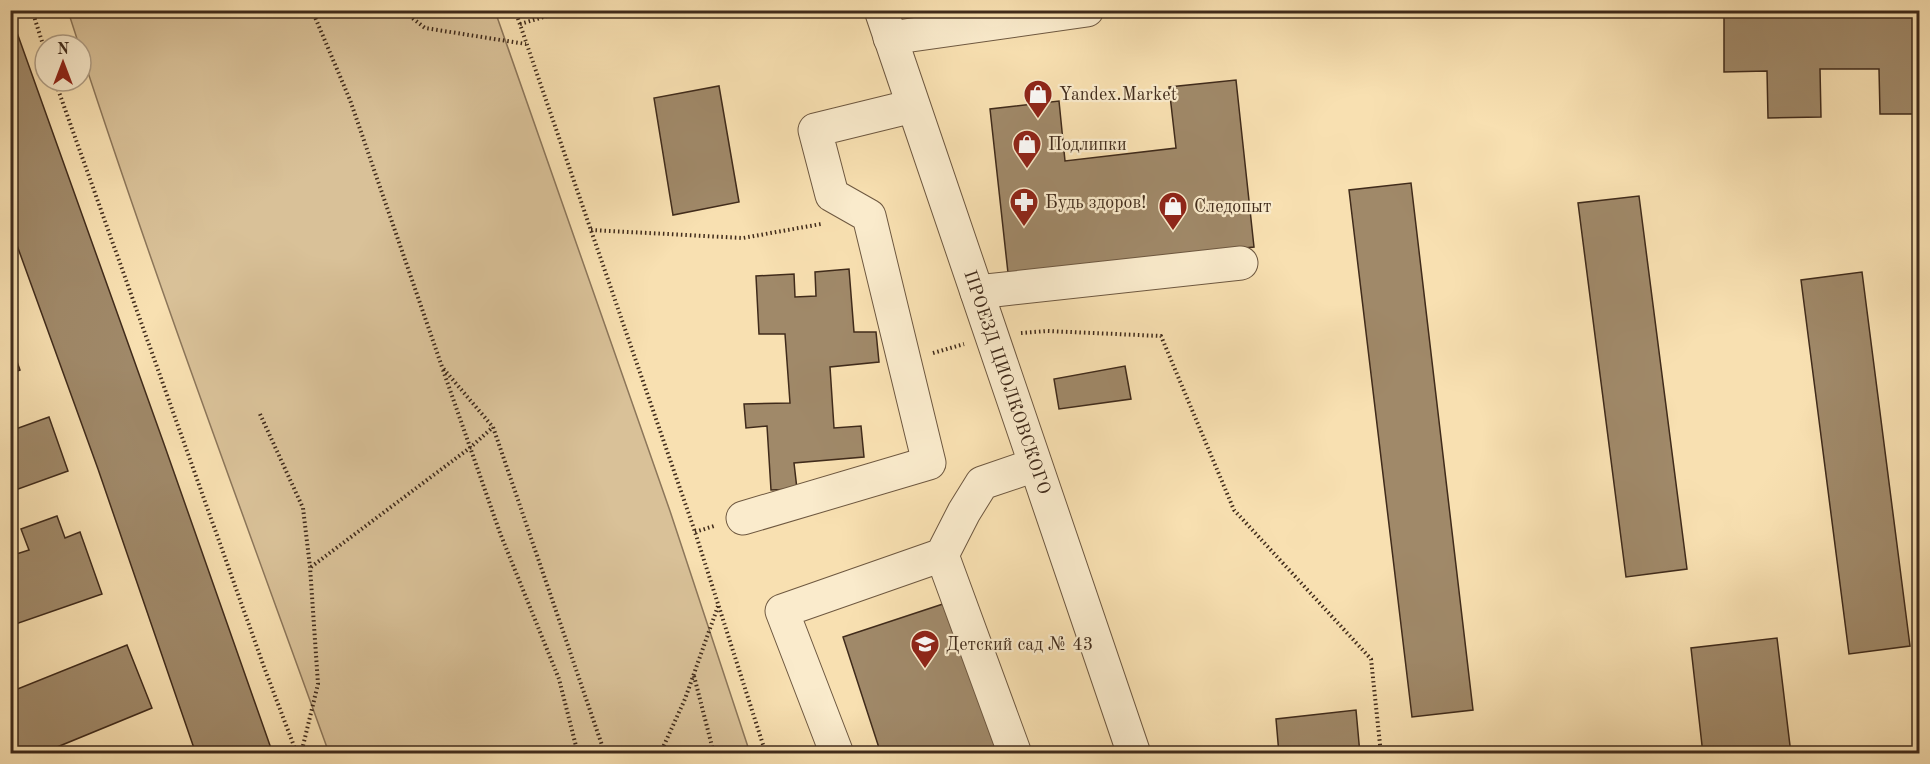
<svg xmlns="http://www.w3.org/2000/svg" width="1930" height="764" viewBox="0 0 1930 764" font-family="'Old Standard TT',serif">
  <rect width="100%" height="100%" fill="#f8e0b1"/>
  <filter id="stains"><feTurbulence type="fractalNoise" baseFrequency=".00333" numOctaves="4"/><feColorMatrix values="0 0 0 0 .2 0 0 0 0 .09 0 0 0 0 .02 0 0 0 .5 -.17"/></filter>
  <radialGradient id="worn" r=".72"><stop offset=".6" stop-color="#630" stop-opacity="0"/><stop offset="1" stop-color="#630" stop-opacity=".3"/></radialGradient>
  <path fill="#d9c198" stroke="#8c765a" stroke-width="1.5" d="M 68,11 L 495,11 L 670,511 L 750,753 L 329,753 C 245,520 158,287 81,51 L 81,45 L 79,45 Z"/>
  <g fill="#a08969" stroke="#402b1b" stroke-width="1.5">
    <path d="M 1724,10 L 1920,10 L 1920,114 L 1880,114 L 1879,69 L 1820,69 L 1821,117 L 1768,118 L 1767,71 L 1724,72 Z"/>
    <path d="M 10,13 L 164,444 L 273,754 L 196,754 L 177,699 L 98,469 L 10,226 Z"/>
    <path d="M 1236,80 L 1254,247 L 1008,273 L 990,109 L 1059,101 L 1065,161 L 1176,148 L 1169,87 Z"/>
    <path d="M 719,86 L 739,202 L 673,215 L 654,98 Z"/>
    <path d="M 1411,183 L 1473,710 L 1412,717 L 1349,190 Z"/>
    <path d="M 1639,196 L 1687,569 L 1626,577 L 1578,203 Z"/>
    <path d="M 849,269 L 854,332 L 876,332 L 879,362 L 830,367 L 834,428 L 861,426 L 864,457 L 794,463 L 797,489 L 771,490 L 767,426 L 746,428 L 744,404 L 790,403 L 785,334 L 759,334 L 756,276 L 794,274 L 795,297 L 816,296 L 815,272 Z"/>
    <path d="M 1862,272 L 1910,646 L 1849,654 L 1801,280 Z"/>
    <path d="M 10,342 L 20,370 L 10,374 Z"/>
    <path d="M 1125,366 L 1131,399 L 1059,409 L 1054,379 Z"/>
    <path d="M 49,417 L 68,471 L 10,492 L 10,431 Z"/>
    <path d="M 57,516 L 65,538 L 80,532 L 102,594 L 10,626 L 10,556 L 29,550 L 21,529 Z"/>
    <path d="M 952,601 L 1003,754 L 881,754 L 843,637 Z"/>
    <path d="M 1777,638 L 1791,754 L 1703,754 L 1691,648 Z"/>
    <path d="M 127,645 L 152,708 L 45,752 L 46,754 L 10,754 L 10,692 Z"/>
    <path d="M 1356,710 L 1360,754 L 1279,754 L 1276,719 Z"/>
  </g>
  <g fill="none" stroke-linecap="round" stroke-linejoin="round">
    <g stroke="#6e5840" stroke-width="35">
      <g id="minor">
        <path id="s1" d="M 881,10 L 1134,754"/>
        <path d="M 890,38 L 1087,10"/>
        <path d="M 977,292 L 1241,263"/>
        <path d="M 743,518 L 929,463 L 869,216 L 832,195 L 815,130 L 913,106"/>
        <path d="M 942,555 L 1015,754"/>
        <path d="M 837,754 L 782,611 L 942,555 L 964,512 L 982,483 L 1035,465"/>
      </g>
    </g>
    <g stroke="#402b1b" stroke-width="4" stroke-dasharray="1.5 3" stroke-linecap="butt">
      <path d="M 32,10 L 45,51"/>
      <path d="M 312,10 L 350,100 L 442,367 L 493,427 L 605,754"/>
      <path d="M 402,10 L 425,28 L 526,44"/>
      <path d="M 515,10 L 695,532 L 766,754"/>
      <path d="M 520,24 L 564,11"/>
      <path d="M 55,81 L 264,667 L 297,754"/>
      <path d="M 591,230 L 743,238 L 821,224"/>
      <path d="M 1021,333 L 1047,331 L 1161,336 L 1234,510 L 1371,659 L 1381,754"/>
      <path d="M 933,353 L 964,344"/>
      <path d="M 443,370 L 500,533 L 559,679 L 578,754"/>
      <path d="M 260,414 L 303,508 L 310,567 L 318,684 L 301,754"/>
      <path d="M 695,532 L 714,526"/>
      <path d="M 311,567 L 471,447 L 493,427"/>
      <path d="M 694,676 L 714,754"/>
      <path d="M 660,754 L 685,699 L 718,606"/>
    </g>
    <use href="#minor" stroke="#faebcc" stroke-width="33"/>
  </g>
  <defs>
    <g id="shop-pin" transform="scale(1.5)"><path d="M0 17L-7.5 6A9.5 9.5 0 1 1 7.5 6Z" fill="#8f2418" stroke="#faebcc"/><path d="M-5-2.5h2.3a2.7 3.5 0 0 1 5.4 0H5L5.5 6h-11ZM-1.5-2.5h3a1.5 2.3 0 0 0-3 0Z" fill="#fff"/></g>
    <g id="pharmacy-pin" transform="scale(1.5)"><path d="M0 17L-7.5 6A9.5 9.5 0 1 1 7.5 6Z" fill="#8f2418" stroke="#faebcc"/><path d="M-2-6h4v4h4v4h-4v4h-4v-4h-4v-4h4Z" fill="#fff"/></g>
    <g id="school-pin" transform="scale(1.5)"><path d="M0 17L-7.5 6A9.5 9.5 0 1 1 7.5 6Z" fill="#8f2418" stroke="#faebcc"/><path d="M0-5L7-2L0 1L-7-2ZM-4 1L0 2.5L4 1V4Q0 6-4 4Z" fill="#fff"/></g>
  </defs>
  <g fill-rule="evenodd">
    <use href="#shop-pin" x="1038" y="94"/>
    <use href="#shop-pin" x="1027" y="144"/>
    <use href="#pharmacy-pin" x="1024" y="202"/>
    <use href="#shop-pin" x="1173" y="206"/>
    <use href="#school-pin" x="925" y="644"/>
  </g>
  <g text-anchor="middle" stroke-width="4.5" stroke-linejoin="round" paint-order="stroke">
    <g font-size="18" fill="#402b1b" stroke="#faebcc" text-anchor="start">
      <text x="1059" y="100">Yandex.Market</text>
      <text x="1048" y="150">Подлипки</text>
      <text x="1045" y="208">Будь здоров!</text>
      <text x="1194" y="212">Следопыт</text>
      <text x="946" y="650">Детский сад № 43</text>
    </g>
    <g font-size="18" fill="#402b1b" stroke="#faebcc">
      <text dy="6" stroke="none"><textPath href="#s1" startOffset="393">ПРОЕЗД ЦИОЛКОВСКОГО</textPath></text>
    </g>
  </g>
  <rect width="1930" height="764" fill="none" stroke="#f8e0b1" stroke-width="36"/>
  <rect x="12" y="12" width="1906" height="740" fill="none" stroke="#402b1b" stroke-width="3"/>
  <rect x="18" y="18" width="1894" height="728" fill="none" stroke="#402b1b" stroke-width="1.5"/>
  <g transform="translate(63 63)"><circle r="28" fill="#faebcc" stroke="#b09e85" stroke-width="1.5"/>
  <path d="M0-4.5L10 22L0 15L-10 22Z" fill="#8f2418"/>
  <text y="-9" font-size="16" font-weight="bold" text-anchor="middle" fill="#402b1b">N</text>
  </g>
  <rect width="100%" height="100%" filter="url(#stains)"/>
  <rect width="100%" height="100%" fill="url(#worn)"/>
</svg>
